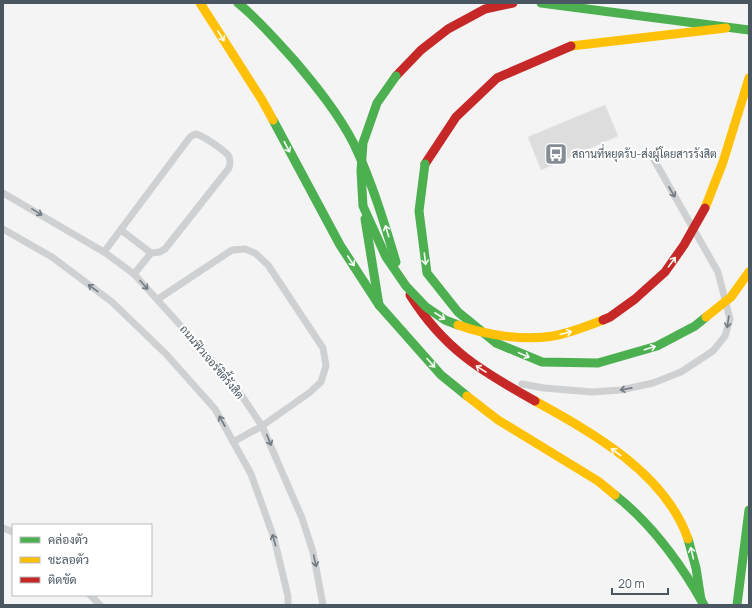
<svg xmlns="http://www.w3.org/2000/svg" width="752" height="608" viewBox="0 0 752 608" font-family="Manrope,Sarabun,sans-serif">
  <rect width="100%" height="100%" fill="#f4f4f4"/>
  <path fill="#ddddde" stroke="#e5e6e7" d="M 605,105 L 618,136 L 541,170 L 528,137 Z"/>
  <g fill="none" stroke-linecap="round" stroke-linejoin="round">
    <g stroke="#ced0d2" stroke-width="7">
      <path d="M 3,193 L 104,252 L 134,274 L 236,387 L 262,426 L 302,518 L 313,552 L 323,605"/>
      <path d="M 3,229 L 52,257 L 112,302 L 166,354 L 215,409 L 251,474 L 274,538 L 288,596 L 288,605"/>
      <path d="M 104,252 L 190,137 L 195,134 C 203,135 222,149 228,155 C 231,159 230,164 229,168 L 165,249 L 160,252 L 151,253 L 121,230"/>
      <path d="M 134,274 L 151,253"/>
      <path d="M 158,299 L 232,250 L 245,249 L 255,253 L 268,265 L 323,348 L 326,366 L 321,382 L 309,393 L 262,426 L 233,442"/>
      <path d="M 522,384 L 544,388 L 592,392 L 621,390 L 653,383 L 681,372 L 713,351 L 725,336 L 730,319 L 718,272 L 653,158"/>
      <path d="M 3,528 L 13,532"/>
      <path d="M 90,595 L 100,605"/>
    </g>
    <g stroke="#4caf50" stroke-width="9">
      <path d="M 238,3 C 259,20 276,40 294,60 C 316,86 338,113 354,144 C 372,182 384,222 396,262"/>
      <path d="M 541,3 L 749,30"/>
      <path d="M 365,219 L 379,305"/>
      <path d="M 688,539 L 696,568 L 701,600"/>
      <path d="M 737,605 L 749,510"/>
    </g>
    <g stroke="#ffc107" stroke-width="9">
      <path d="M 571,46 L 726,28"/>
      <path d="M 705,208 L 723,162 L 749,78"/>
      <path d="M 535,401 C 593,433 665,473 688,539"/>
    </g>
    <g stroke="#c62828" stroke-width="9">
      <path d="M 396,76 L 421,50 L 448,29 L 485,9 L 513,3"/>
      <path d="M 425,164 L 456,117 L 497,78 L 571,46"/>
      <path d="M 410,295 C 444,349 481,371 535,401"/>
    </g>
    <g stroke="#4caf50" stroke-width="9">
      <path d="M 396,76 L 377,103 L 363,143 L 361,171 L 363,206 L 386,257 L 406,286 L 426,307 L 445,320 L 458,325"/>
      <path d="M 273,120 L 340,245 L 379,305 L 441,375 L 467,396"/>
      <path d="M 425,164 L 419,211 L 427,273 L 458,312 L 496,343 L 542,362 L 598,363 L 657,346 L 695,326 L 706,317"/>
      <path d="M 615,495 C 652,524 681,564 704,605"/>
    </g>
    <g stroke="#ffc107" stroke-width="9">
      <path d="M 200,3 L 262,100 L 273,120"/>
      <path d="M 706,317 L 731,297 L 749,272"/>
      <path d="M 458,325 C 486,335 524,341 553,336 C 570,333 587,326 603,320"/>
      <path d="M 467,396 L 498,420 L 598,481 L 615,495"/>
    </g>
    <path stroke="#c62828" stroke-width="9" d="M 603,320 L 610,317 L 635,299 L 665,272 L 684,245 L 705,208"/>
  </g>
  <defs><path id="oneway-shaft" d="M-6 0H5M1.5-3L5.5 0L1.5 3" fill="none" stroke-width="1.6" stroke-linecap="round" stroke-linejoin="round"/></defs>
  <g stroke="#f6fbf6">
    <use href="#oneway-shaft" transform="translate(221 36) rotate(58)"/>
    <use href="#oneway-shaft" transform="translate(287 147) rotate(62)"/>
    <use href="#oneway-shaft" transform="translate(387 231) rotate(-107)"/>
    <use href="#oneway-shaft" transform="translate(425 259) rotate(83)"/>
    <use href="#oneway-shaft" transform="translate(351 261) rotate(57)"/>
    <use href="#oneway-shaft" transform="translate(672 262) rotate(-54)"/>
    <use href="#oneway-shaft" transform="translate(440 316) rotate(33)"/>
    <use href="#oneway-shaft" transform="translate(566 333) rotate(-15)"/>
    <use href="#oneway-shaft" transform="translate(650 348) rotate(-17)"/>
    <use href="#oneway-shaft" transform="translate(524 355) rotate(23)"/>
    <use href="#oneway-shaft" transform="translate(431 363) rotate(48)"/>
    <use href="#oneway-shaft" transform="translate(481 369) rotate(-148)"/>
    <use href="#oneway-shaft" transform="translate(616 452) rotate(-143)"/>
    <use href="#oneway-shaft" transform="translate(692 553) rotate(-104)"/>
  </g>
  <g stroke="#727b83">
    <use href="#oneway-shaft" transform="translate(672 192) rotate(60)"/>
    <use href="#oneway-shaft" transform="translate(37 212) rotate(31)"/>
    <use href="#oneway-shaft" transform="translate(144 285) rotate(48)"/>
    <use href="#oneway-shaft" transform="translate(93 288) rotate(-144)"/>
    <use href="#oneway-shaft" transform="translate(728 322) rotate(98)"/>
    <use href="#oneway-shaft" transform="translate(626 389) rotate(169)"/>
    <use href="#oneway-shaft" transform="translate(222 421) rotate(-119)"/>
    <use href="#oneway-shaft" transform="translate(269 440) rotate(67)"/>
    <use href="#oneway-shaft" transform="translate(274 540) rotate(-106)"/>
    <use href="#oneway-shaft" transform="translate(315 561) rotate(77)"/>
  </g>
  <defs>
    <g id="bus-square" transform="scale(1.15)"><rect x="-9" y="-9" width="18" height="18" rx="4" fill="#868d94" stroke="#fff"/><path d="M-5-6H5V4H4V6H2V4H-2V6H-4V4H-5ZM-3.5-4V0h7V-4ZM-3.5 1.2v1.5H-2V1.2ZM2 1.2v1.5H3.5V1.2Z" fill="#fff"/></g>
  </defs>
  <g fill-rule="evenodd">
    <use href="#bus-square" x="556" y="154"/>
  </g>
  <g text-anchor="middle" stroke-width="4" stroke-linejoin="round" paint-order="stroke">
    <g font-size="11" fill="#4a5661" stroke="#fff" text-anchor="start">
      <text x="572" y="158">สถานที่หยุดรับ-ส่งผู้โดยสารรังสิต</text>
    </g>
    <g font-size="11" fill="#4a5661" stroke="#fff">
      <text transform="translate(212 362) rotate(50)" y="4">ถนนฟิวเจอร์ซิตี้รังสิต</text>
    </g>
  </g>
  <rect width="752" height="608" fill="none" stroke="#4a5661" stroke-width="8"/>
  <rect x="12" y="524" width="140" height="72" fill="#ffffff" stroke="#b7bbc0"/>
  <rect x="20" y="537" width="20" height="6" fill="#4caf50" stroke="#b7bbc0"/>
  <text x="48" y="544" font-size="12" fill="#4a5661">คล่องตัว</text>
  <rect x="20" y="557" width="20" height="6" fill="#ffc107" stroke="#b7bbc0"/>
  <text x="48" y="564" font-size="12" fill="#4a5661">ชะลอตัว</text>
  <rect x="20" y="577" width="20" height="6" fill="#c62828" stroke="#b7bbc0"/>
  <text x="48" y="584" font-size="12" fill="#4a5661">ติดขัด</text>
  <path d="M612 588v6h56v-6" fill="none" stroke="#4a5661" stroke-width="2"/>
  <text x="618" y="588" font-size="12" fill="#4a5661" stroke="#ffffff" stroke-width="3" paint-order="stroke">20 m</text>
</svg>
